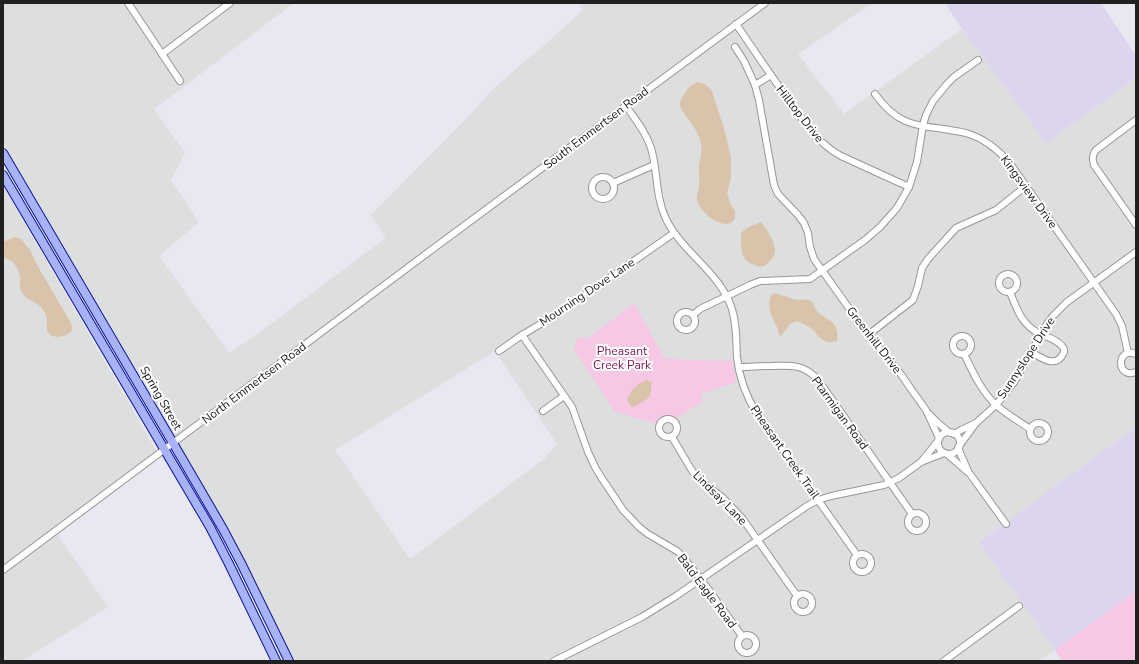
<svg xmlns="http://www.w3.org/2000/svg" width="1139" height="664" viewBox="0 0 1139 664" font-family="'Nunito Sans',sans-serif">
  <rect width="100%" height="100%" fill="#e7e8f0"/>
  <g fill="#dddede" fill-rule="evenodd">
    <path d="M 3,3 L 294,3 L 154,109 L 185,153 L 171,180 L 199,222 L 159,256 L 229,353 L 263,330 L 386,238 L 371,215 L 466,119 L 496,86 L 541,48 L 583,10 L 579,3 L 872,3 L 798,54 L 844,114 L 962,29 L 1046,143 L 1136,78 L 1136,427 L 979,542 L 1055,650 L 1039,661 L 296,661 L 156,403 L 3,142 ZM 495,351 L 557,444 L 544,459 L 410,559 L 335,450 Z"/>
    <path d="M 3,186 L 157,452 L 54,530 L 108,607 L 25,659 L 27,661 L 3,661 Z"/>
  </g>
  <g fill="#ddd4ed">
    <path d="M 945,3 L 1101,3 L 1136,56 L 1136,78 L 1046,143 L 962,29 Z"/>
    <path d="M 1136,427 L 1136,591 L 1055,650 L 979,542 Z"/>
  </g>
  <g fill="#f6c8e6">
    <path d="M 634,303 L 664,358 L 688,360 L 734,361 L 734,371 L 737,382 L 700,394 L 703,402 L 676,418 C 667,413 661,415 655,423 L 615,412 L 573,348 L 577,346 L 575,343 L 576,340 L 580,338 L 585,337 L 587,339 Z"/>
    <path d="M 1136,591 L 1136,661 L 1062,661 L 1055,650 Z"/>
  </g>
  <g fill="#dac3ab">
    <path d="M 697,82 L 705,84 L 712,91 L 725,132 L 731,157 L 731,178 L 727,193 L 731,205 L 735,211 L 735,219 C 732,222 730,224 725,224 C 715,224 698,209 697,199 C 696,195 699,191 699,187 C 700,181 699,174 699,168 C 699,161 703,151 701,144 C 698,128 685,118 679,104 C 684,95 687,86 697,82 Z"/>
    <path d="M 761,222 C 766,228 775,241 775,250 C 775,258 768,264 762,267 C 744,263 742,259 741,241 C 741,238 740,235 742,232 C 746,227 755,225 761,222 Z"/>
    <path d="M 15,237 L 21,239 L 30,250 L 37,265 L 71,323 C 73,330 72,332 66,335 C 60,338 50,338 47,330 C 46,328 47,324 47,321 C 47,316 44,311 41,307 C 35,301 26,300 22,292 C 19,288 20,284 20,280 C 20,268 14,261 3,257 L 3,242 Z"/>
    <path d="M 775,293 C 783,295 792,300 800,300 C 803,300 806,299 809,300 C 813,301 814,306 816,310 C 826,322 840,319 837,341 C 823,345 821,338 812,329 C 808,326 802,323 797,321 L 790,324 L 780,337 C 777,320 765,315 771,295 Z"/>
    <path d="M 647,380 L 652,382 L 650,397 L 634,407 L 631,407 L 627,400 C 631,390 637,383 647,380 Z"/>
  </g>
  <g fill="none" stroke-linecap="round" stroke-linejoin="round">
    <g stroke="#979797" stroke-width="8">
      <g id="minor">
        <path d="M 128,3 L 180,81"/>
        <path d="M 736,24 C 753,49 770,74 787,98 C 804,121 816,142 841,156 L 909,187"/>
        <path d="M 735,47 L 744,61 L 755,85"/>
        <path d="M 162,54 L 230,3"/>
        <path d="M 771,75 L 760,82 L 755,85 L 759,100 L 774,185 L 778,194 L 798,215 L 804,223 L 808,233 L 810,247 L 814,259 L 868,335 L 900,373 L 911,389 L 926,410 L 939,438"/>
        <path d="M 875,94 C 896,123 911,125 944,129 C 953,131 961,131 969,134 C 985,139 998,150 1009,162 L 1116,314 L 1122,326 L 1128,353"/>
        <path d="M 626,106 C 635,119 646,132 651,148 C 658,171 655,196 666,219 C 682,252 718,271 731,306 C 737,323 736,340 737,357 C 739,378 746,396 757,414 L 857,555"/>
        <path d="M 1136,120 L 1096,150 C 1092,155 1092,159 1094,165 L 1136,225"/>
        <circle cx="603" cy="188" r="11"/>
        <path d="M 613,183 L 654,165"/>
        <circle cx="1008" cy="283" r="9"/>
        <path d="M 1010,292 C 1017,310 1022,325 1040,334 C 1047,337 1056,339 1062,346 C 1064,348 1065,352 1063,354 C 1056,369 1040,357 1031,352"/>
        <circle cx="686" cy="321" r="9"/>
        <path d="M 693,315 L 700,309 L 750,285 L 760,281 L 810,279 L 865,240 L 880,227 L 897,208 L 909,187 L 917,162 L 923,125 L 926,115 L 933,101 L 947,84 L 954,77 L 978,60"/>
        <path d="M 522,335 L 572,407 L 588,452 L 595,467 L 601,477 L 623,510 L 639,527 L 648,534 L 677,551 L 684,558 L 706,586 L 742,636"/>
        <path d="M 868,335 L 913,300 L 918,286 L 922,268 L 928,259 L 956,228 L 996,210 L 1026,186"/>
        <circle cx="962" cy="345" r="9"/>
        <path d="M 499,351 L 522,335 L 559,313 L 674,233"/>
        <path d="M 964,354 C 973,372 981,391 996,405 C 1006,414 1019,421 1030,429"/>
        <path d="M 1136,354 C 1116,346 1116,380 1136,372"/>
        <path d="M 739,367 C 749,367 760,366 770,366 C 791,365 805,364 819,381 L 912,514"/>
        <path d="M 543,411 L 564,396"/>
        <path d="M 930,415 L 938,423 L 950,433"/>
        <circle cx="668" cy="428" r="9"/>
        <circle cx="1039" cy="432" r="9"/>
        <circle cx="949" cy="443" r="11"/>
        <path d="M 954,434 L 961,430 L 976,423"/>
        <path d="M 672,437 L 691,469 L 696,476 L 723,498 L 742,518 L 795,593 L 798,595"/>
        <path d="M 959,446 L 976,423 L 996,405 L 1005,394 L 1014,382 L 1047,324 L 1053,316 L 1067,302 L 1136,252"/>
        <path d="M 958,448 L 968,471"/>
        <path d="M 947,454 L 970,474 L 1006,524"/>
        <path d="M 921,462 L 938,441"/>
        <circle cx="917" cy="522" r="9"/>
        <circle cx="862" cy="563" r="9"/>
        <path d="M 3,570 L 430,251 L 765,3"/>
        <circle cx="803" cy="603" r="9"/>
        <circle cx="747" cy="644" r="9"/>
        <path d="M 554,661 L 642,617 L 676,596 L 807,506 L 818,500 L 831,496 L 884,485 L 899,478 L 921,462 L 944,453"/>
        <path d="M 944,661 L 1019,606"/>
      </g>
    </g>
    <g stroke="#0b1292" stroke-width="10">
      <g id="major">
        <path d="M 3,153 L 173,443 L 223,529 L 241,563 L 289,661"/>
        <path d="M 3,175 L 210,527 L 229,564 L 276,661"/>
      </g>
    </g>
    <use href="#minor" stroke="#fff" stroke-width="6"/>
    <use href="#major" stroke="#a7b3f6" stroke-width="8"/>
  </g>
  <g text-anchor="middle" stroke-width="4" stroke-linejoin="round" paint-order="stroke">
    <g font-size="12" fill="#202020" stroke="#fff">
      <text transform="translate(800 114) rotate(52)" y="4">Hilltop Drive</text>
      <text transform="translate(596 128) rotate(-37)" y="4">South Emmertsen Road</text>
      <text transform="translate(1029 192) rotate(54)" y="4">Kingsview Drive</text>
      <text transform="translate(587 292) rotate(-34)" y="4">Mourning Dove Lane</text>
      <text transform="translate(874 340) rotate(52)" y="4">Greenhill Drive</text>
      <text transform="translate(1026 358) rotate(-57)" y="4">Sunnyslope Drive</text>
      <text transform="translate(254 383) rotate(-37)" y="4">North Emmertsen Road</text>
      <text transform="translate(161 398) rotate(60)" y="4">Spring Street</text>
      <text transform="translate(840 413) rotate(54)" y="4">Ptarmigan Road</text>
      <text transform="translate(785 452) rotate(55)" y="4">Pheasant Creek Trail</text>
      <text transform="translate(720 498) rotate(45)" y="4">Lindsay Lane</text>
      <text transform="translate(707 591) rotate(53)" y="4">Bald Eagle Road</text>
    </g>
    <g font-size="12" fill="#791454" stroke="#fff">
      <text x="622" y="355">Pheasant<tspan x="622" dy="14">Creek Park</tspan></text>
    </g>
  </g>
  <rect width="1139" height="664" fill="none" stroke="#202020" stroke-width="8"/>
</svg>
